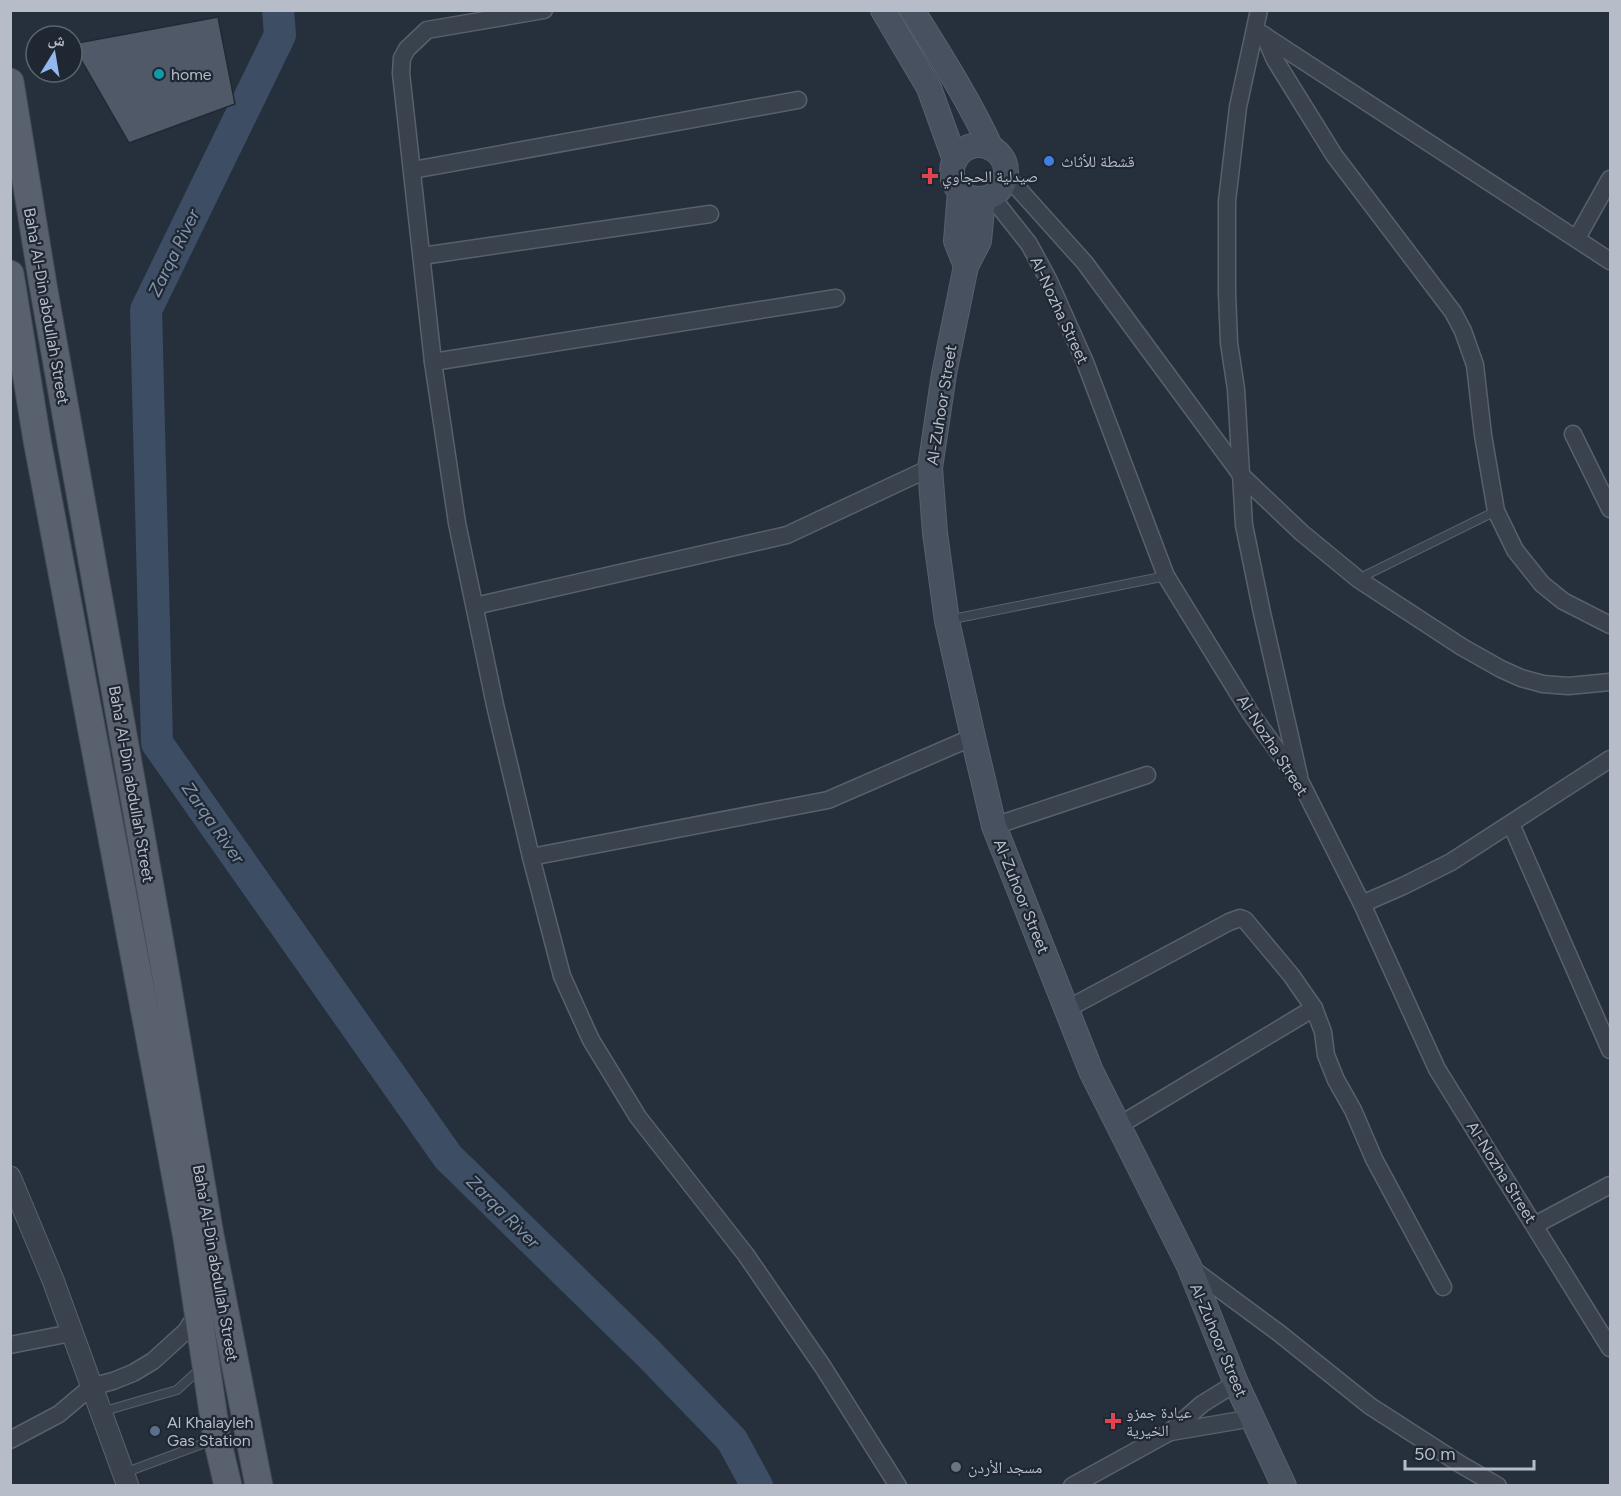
<svg xmlns="http://www.w3.org/2000/svg" width="1621" height="1496" viewBox="0 0 1621 1496" font-family="Figtree,'Noto Naskh Arabic',sans-serif">
  <rect width="100%" height="100%" fill="#26303d"/>
  <g fill="none" stroke-linecap="round" stroke-linejoin="round">
    <path stroke="#3d4e64" stroke-width="32" d="M 278,10 L 280,35 L 146,310 L 157,743 L 448,1157 L 649,1354 L 732,1440 L 757,1486"/>
  </g>
  <path fill="#505967" stroke="#212934" stroke-width="1.5" d="M 218,17 L 235,104 L 129,143 L 72,44 Z"/>
  <g fill="none" stroke-linecap="round" stroke-linejoin="round">
    <g stroke="#58606b" stroke-width="10">
      <g id="service">
        <path d="M 1358,579 L 1496,511"/>
        <path d="M 948,620 L 1166,576"/>
        <path d="M 101,1412 L 177,1390 L 202,1367"/>
        <path d="M 124,1473 L 213,1440"/>
      </g>
    </g>
    <g stroke="#58606b" stroke-width="19">
      <g id="minor">
        <path d="M 544,10 L 427,30 L 407,49 L 402,58 L 401,73 L 433,362 L 457,523 L 495,705 L 531,857 L 562,976 L 591,1040 L 638,1117 L 746,1255 L 823,1367 L 898,1486"/>
        <path d="M 1259,10 L 1238,107 L 1227,201 L 1227,293 L 1229,343 L 1236,389 L 1244,525 L 1262,613 L 1299,776"/>
        <path d="M 1262,34 L 1610,261"/>
        <path d="M 1264,35 L 1275,60 L 1334,155 L 1453,312 L 1463,331 L 1475,365 L 1483,435 L 1496,511 L 1515,550 L 1542,584 L 1563,601 L 1610,625"/>
        <path d="M 413,170 L 798,100"/>
        <path d="M 1006,175 L 1085,263 L 1242,476 L 1302,533 L 1358,579 L 1462,647 L 1501,669 L 1521,678 L 1543,684 L 1568,686 L 1610,682"/>
        <path d="M 991,196 L 1029,244 L 1048,279 L 1085,362 L 1166,576 L 1251,714 L 1301,783 L 1362,904 L 1437,1069 L 1610,1348"/>
        <path d="M 1577,238 L 1610,179"/>
        <path d="M 422,256 L 710,214"/>
        <path d="M 433,362 L 836,298"/>
        <path d="M 1573,434 L 1610,509"/>
        <path d="M 475,606 L 787,535 L 930,468"/>
        <path d="M 1511,824 L 1610,1050"/>
        <path d="M 994,826 L 1147,775"/>
        <path d="M 531,857 L 828,800 L 973,737"/>
        <path d="M 1362,904 L 1403,886 L 1451,862 L 1610,759"/>
        <path d="M 1067,1009 L 1229,922 L 1240,918 L 1245,920 L 1291,975 L 1314,1008 L 1323,1032 L 1326,1055 L 1336,1080 L 1353,1110 L 1374,1159 L 1443,1287"/>
        <path d="M 1118,1126 L 1314,1008"/>
        <path d="M 1535,1225 L 1610,1185"/>
        <path d="M 1191,1268 L 1279,1333 L 1370,1406 L 1460,1464 L 1498,1486"/>
        <path d="M 10,1345 L 71,1333"/>
        <path d="M 1171,1432 L 1253,1418"/>
        <path d="M 10,1440 L 59,1414 L 91,1387 L 113,1381 L 133,1373 L 153,1361 L 186,1331 L 198,1312"/>
        <path d="M 1072,1486 L 1170,1432 L 1202,1404 L 1236,1383"/>
      </g>
    </g>
    <g stroke="#58606b" stroke-width="23">
      <path id="tertiary" d="M 10,1177 L 53,1280 L 128,1486"/>
    </g>
    <g stroke="#58606b" stroke-width="26">
      <g id="secondary">
        <path d="M 883,10 L 929,88 L 955,160"/>
        <path d="M 912,10 C 940,55 969,100 991,148"/>
        <circle cx="979" cy="172" r="27"/>
        <path d="M 960,191 L 956,241 L 966,266"/>
        <path d="M 983,199 L 979,241 L 966,266 L 944,374 L 930,468 L 935,533 L 947,621 L 973,737 L 994,826 L 1091,1071 L 1189,1266 L 1236,1383 L 1284,1486"/>
      </g>
    </g>
    <g stroke="#434b56" stroke-width="29">
      <g id="primary">
        <path d="M 10,82 L 43,285 L 163,959 L 210,1235 L 259,1486"/>
        <path d="M 10,274 L 37,440 L 166,1124 L 187,1238 L 217,1439 L 228,1486"/>
      </g>
    </g>
    <use href="#service" stroke="#3a424d" stroke-width="8"/>
    <use href="#minor" stroke="#3a424d" stroke-width="16"/>
    <use href="#tertiary" stroke="#3a424d" stroke-width="21"/>
    <use href="#secondary" stroke="#485160" stroke-width="24"/>
    <use href="#primary" stroke="#58616d" stroke-width="27"/>
  </g>
  <circle fill="#0f9aa8" stroke="#1f2732" stroke-width="2" cx="159" cy="74" r="6"/>
  <circle fill="#3f7fe0" stroke="#1f2732" stroke-width="2" cx="1049" cy="161" r="6"/>
  <g fill="#e0444e" stroke="#1f2732" stroke-width="2">
    <path d="M927 167h6v6h6v6h-6v6h-6v-6h-6v-6h6z"/>
    <path d="M1110 1412h6v6h6v6h-6v6h-6v-6h-6v-6h6z"/>
  </g>
  <circle fill="#5c6f8a" stroke="#1f2732" stroke-width="2" cx="155" cy="1431" r="6"/>
  <circle fill="#6b7280" stroke="#1f2732" stroke-width="2" cx="956" cy="1467" r="6"/>
  <g text-anchor="middle" stroke-width="4.5" stroke-linejoin="round" paint-order="stroke">
    <g font-size="16" fill="#b6bdc8" stroke="#1f2732" text-anchor="start">
      <text x="171" y="80">home</text>
      <text x="1061" y="167">قشطة للأثاث</text>
      <text x="942" y="182">صيدلية الحجاوي</text>
      <text x="1126" y="1418">عيادة جمزو<tspan x="1126" dy="18">الخيرية</tspan></text>
      <text x="167" y="1428">Al Khalayleh<tspan x="167" dy="18">Gas Station</tspan></text>
      <text x="968" y="1473">مسجد الأردن</text>
    </g>
    <g font-size="16" fill="#b6bdc8" stroke="#1f2732">
      <text transform="translate(47 306) rotate(80)" y="6">Baha' Al-Din abdullah Street</text>
      <text transform="translate(1060 310) rotate(65)" y="6">Al-Nozha Street</text>
      <text transform="translate(941 405) rotate(-81)" y="6">Al-Zuhoor Street</text>
      <text transform="translate(1273 745) rotate(57)" y="6">Al-Nozha Street</text>
      <text transform="translate(132 784) rotate(80)" y="6">Baha' Al-Din abdullah Street</text>
      <text transform="translate(1022 896) rotate(68)" y="6">Al-Zuhoor Street</text>
      <text transform="translate(1502 1172) rotate(58)" y="6">Al-Nozha Street</text>
      <text transform="translate(216 1263) rotate(80)" y="6">Baha' Al-Din abdullah Street</text>
      <text transform="translate(1219 1340) rotate(67)" y="6">Al-Zuhoor Street</text>
    </g>
    <g font-size="18" font-style="italic" fill="#8094ad" stroke="#1f2732">
      <text transform="translate(174 253) rotate(-64)" y="6">Zarqa River</text>
      <text transform="translate(213 823) rotate(55)" y="6">Zarqa River</text>
      <text transform="translate(503 1212) rotate(45)" y="6">Zarqa River</text>
    </g>
  </g>
  <rect width="1621" height="1496" fill="none" stroke="#b6bdc8" stroke-width="24"/>
  <g transform="translate(54 54) rotate(11)"><circle r="28" fill="#1f2732" stroke="#5b636e" stroke-width="1.5"/>
  <path d="M0-4.5L10 22L0 15L-10 22Z" fill="#93b8f0"/>
  <text y="-9" font-size="16" font-weight="bold" text-anchor="middle" fill="#b6bdc8">ش</text>
  </g>
  <path d="M1405 1460v9h129v-9" fill="none" stroke="#b6bdc8" stroke-width="3"/>
  <text x="1414" y="1460" font-size="18" fill="#b6bdc8" stroke="#1f2732" stroke-width="4.5" paint-order="stroke">50 m</text>
</svg>
